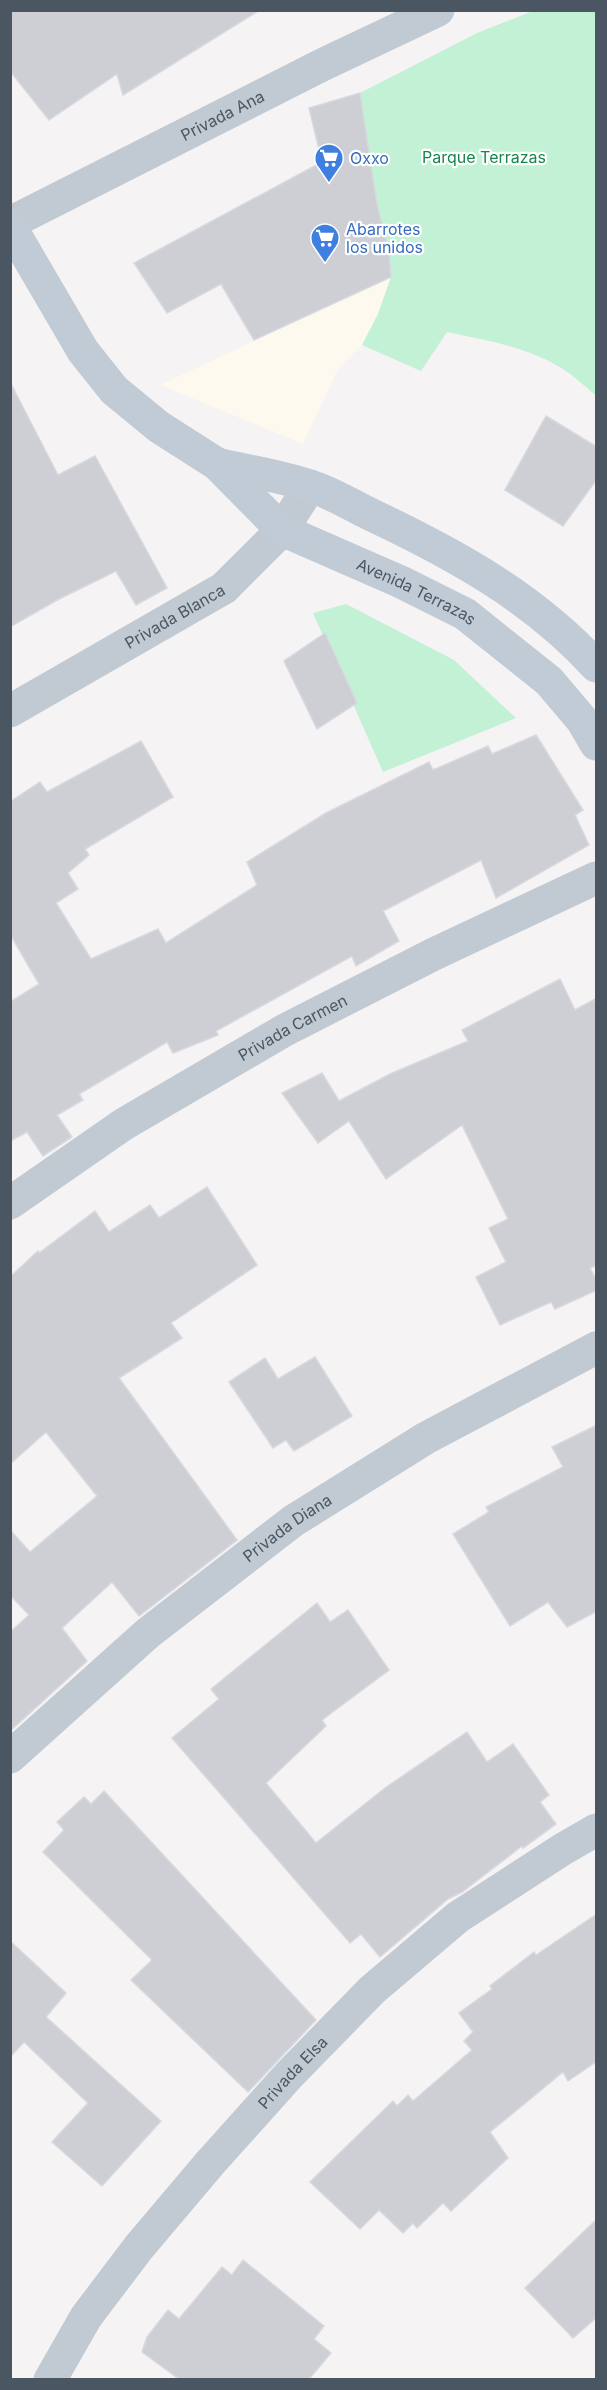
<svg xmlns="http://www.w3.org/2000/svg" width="607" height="2390" viewBox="0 0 607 2390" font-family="Inter,sans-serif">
  <rect width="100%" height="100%" fill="#f5f3f3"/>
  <path fill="#fdf9ef" d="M 391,277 L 378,314 L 362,345 L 338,369 L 303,444 L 160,385 Z"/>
  <g fill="#c3f1d5">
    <path d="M 533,11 L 596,11 L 596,396 C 586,387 575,377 563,369 C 529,347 485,340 447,332 L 421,371 L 362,345 L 378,314 L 391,277 L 389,251 L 377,204 L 360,93 L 477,33 Z"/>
    <path d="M 346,604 L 454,660 L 516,718 L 383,772 L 313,613 Z"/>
  </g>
  <g fill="#cdcfd5" stroke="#d7d9de" stroke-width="1.5">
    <path d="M 10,10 L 260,10 L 123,95 L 117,74 L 49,120 L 10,71 Z"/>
    <path d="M 360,93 L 377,204 L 389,251 L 391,277 L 254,340 L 221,284 L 167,313 L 134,263 L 322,162 L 309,108 Z"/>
    <path d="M 10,382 L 58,475 L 95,456 L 167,588 L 136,605 L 116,571 L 59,599 L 10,627 Z"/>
    <path d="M 546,416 L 597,447 L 597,479 L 563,526 L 505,490 Z"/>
    <path d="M 325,633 L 357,703 L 317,729 L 284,661 Z"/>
    <path d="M 536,735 L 583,810 L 575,815 L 589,845 L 496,898 L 481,860 L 383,911 L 399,941 L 356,966 L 352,956 L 216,1031 L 218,1035 L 173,1053 L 167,1042 L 79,1094 L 83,1100 L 57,1115 L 72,1137 L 43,1156 L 27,1132 L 10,1141 L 10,1002 L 39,984 L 10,934 L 10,802 L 40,782 L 47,792 L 141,741 L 173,797 L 85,849 L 89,855 L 68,873 L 78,889 L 56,903 L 91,959 L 158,929 L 166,943 L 257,885 L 247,862 L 326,813 L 429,762 L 433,770 L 488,746 L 492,754 Z"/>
    <path d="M 560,979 L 575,1010 L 597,998 L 597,1265 L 590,1268 L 597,1282 L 597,1290 L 555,1309 L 551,1302 L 500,1325 L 476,1277 L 506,1262 L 489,1228 L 508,1219 L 462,1125 L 386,1179 L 349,1121 L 318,1143 L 282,1093 L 322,1073 L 339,1101 L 390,1074 L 468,1041 L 462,1030 Z"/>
    <path d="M 207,1187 L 257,1265 L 171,1323 L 182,1338 L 119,1378 L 237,1540 L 139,1616 L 112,1582 L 62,1628 L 87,1661 L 10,1731 L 10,1632 L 29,1615 L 10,1595 L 10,1530 L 30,1552 L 97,1496 L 46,1432 L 10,1464 L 10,1277 L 38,1251 L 39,1253 L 95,1211 L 109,1232 L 150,1205 L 159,1218 Z"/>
    <path d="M 315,1357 L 352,1416 L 294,1451 L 286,1440 L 273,1448 L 229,1382 L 265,1358 L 278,1379 Z"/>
    <path d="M 597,1425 L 597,1611 L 567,1627 L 548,1602 L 510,1626 L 453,1534 L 489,1512 L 486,1507 L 563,1467 L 552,1447 Z"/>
    <path d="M 317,1603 L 330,1622 L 348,1610 L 389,1670 L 322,1720 L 326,1726 L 266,1783 L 316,1843 L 385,1788 L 467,1732 L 487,1762 L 513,1744 L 549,1795 L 540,1802 L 556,1824 L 523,1848 L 522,1846 L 462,1892 L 448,1899 L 380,1957 L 361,1934 L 350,1943 L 172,1738 L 219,1699 L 211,1689 Z"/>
    <path d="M 104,1791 L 316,2020 L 248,2092 L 131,1980 L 152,1960 L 43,1852 L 64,1830 L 57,1822 L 84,1797 L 91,1804 Z"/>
    <path d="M 597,1914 L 597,2061 L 568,2081 L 563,2072 L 490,2132 L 508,2158 L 451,2211 L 443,2203 L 417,2228 L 413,2223 L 403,2233 L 379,2210 L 360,2229 L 310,2182 L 393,2101 L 397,2106 L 408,2095 L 413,2101 L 472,2050 L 464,2041 L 473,2032 L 459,2013 L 492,1989 L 490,1986 L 534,1952 L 536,1955 Z"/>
    <path d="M 10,1941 L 66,1993 L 46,2017 L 161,2121 L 102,2186 L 52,2142 L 88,2103 L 24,2042 L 10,2057 Z"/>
    <path d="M 597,2219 L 597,2317 L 573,2338 L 525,2288 Z"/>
    <path d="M 243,2260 L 324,2326 L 314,2339 L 331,2353 L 309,2379 L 179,2379 L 142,2352 L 147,2337 L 168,2310 L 179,2319 L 222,2267 L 232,2275 Z"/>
  </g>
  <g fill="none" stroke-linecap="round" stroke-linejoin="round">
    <g stroke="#c1cad2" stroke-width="33">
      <path id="s1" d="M 10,223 L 322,65 L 438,10"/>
      <path id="s2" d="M 10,711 L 224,588 L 282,530 L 310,486"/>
      <path id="s3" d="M 10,1203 L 124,1124 L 285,1030 L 434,954 L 596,878"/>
      <path id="s4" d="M 10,1757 L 148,1633 L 293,1521 L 426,1438 L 596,1348"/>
      <path id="s5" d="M 50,2380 L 86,2317 L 139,2247 L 210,2163 L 289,2075 L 372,1990 L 458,1917 L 563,1849 L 596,1830"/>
    </g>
    <g stroke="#c1cbd6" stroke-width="33">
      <path id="s6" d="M 10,226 L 83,351 L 114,390 L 159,427 L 217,464 L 282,530 L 401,582 L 465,614 L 549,681 L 582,720 L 596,744"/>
      <path d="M 217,464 C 247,471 281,476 310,486 C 333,493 354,507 376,517 C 458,556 535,599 596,666"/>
    </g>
  </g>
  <defs>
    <g id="supermarket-pin" transform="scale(1.5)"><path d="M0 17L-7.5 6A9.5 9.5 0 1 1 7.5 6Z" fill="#3f7fe0" stroke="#fff"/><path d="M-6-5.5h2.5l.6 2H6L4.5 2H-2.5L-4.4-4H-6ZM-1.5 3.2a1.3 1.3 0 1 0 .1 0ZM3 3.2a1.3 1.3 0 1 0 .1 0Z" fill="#fff"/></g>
  </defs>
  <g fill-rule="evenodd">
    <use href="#supermarket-pin" x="329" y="158"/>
    <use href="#supermarket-pin" x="325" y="238"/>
  </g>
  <g text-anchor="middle" stroke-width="4.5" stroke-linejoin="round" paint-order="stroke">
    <g font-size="16" fill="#4a5661" stroke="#fff">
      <text dy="6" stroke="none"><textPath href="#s1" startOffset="238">Privada Ana</textPath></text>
      <text dy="6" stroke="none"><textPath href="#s6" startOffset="562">Avenida Terrazas</textPath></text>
      <text dy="6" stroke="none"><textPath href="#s2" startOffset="190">Privada Blanca</textPath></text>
      <text dy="6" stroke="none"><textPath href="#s3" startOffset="333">Privada Carmen</textPath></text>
      <text dy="6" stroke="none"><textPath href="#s4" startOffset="360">Privada Diana</textPath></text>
      <text dy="6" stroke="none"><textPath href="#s5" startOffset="393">Privada Elsa</textPath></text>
    </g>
    <g font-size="16" fill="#17864f" stroke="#fff">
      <text x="484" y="163">Parque Terrazas</text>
    </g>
    <g font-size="16" fill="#366cbe" stroke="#fff" text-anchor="start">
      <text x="350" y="164">Oxxo</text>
      <text x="346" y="235">Abarrotes<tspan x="346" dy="18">los unidos</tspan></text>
    </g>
  </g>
  <rect width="607" height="2390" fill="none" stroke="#4a5661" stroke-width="24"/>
</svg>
